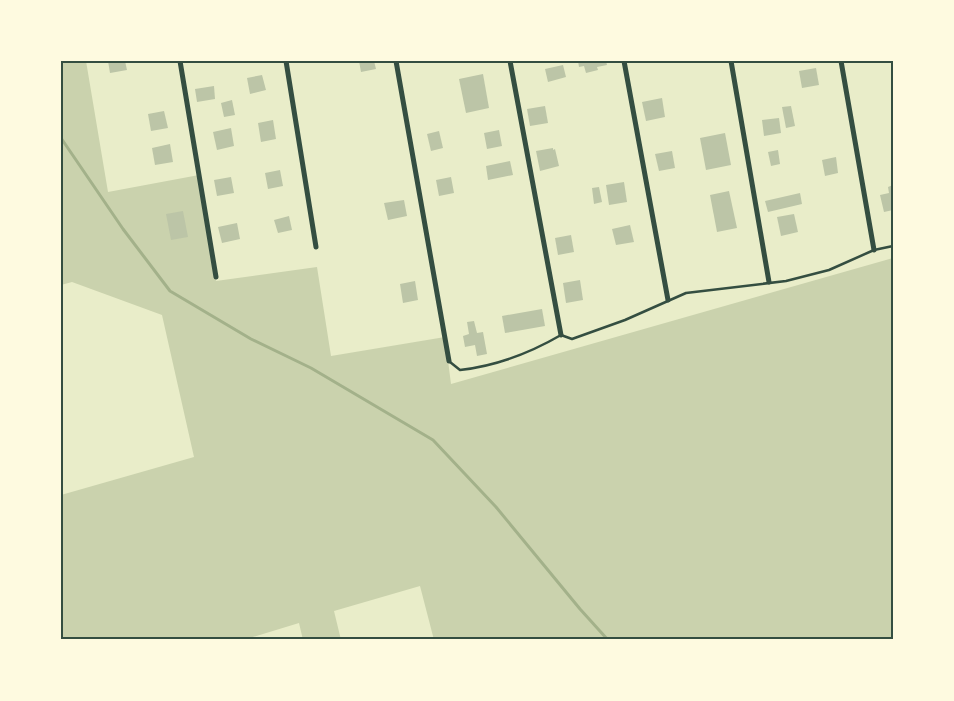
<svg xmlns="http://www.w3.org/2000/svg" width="954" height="701" viewBox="0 0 954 701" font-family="'Exo 2',sans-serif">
  <rect width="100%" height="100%" fill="#e9edc9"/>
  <path fill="#cad2ad" d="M 61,61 L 86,61 L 108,192 L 199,175 L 216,281 L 317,267 L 331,356 L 445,337 L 451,384 L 893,258 L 893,640 L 434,640 L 420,586 L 334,611 L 341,640 L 303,640 L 299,623 L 243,640 L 61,640 L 61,495 L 194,457 L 162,315 L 72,282 L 61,285 Z"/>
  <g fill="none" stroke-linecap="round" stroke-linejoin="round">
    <path stroke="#a3b18a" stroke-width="3" d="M 61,138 L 123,229 L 170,291 L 251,339 L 311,368 L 433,440 L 496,507 L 580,609 L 608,640"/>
  </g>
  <g fill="#bcc5a7">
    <path d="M 108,61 L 125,61 L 127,70 L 110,73 Z"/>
    <path d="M 359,61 L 374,61 L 376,69 L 361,72 Z"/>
    <path d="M 578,61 L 606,61 L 607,65 L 597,67 L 598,70 L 586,73 L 584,66 L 579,67 Z"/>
    <path d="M 563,65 L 566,77 L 548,82 L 545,69 Z"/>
    <path d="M 816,68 L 819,85 L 802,88 L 799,71 Z"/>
    <path d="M 483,74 L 489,108 L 466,113 L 459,79 Z"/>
    <path d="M 262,75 L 266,90 L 250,94 L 247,78 Z"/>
    <path d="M 214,86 L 215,99 L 197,102 L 195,89 Z"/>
    <path d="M 662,98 L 665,117 L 646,121 L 642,102 Z"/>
    <path d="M 232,100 L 235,115 L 224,117 L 221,103 Z"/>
    <path d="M 545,106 L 548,123 L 530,126 L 527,109 Z"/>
    <path d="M 791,106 L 795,126 L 786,128 L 782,107 Z"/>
    <path d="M 164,111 L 168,128 L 151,131 L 148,114 Z"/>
    <path d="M 779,118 L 781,133 L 764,136 L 762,120 Z"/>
    <path d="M 273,120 L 276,139 L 261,142 L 258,123 Z"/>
    <path d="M 231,128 L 234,146 L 217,150 L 213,132 Z"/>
    <path d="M 499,130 L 502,146 L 487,149 L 484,133 Z"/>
    <path d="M 439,131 L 443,148 L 431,151 L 427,134 Z"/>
    <path d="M 725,133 L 731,165 L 706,170 L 700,138 Z"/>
    <path d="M 170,144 L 173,162 L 155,165 L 152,148 Z"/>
    <path d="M 553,148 L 553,150 L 555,149 L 559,166 L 540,171 L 536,151 Z"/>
    <path d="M 778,150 L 780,164 L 771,166 L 768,152 Z"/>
    <path d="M 672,151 L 675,168 L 659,171 L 655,154 Z"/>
    <path d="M 836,157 L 838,173 L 825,176 L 822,160 Z"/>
    <path d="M 510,161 L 513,175 L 488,180 L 486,166 Z"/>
    <path d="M 280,170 L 283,186 L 268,189 L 265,173 Z"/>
    <path d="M 231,177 L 234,193 L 217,196 L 214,180 Z"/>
    <path d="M 451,177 L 454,193 L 439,196 L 436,180 Z"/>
    <path d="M 624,182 L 627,202 L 609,205 L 606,185 Z"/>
    <path d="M 893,185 L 893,210 L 884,212 L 880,195 L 889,193 L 888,187 Z"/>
    <path d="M 599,187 L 602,202 L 594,204 L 592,188 Z"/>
    <path d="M 729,191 L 737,228 L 717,232 L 710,195 Z"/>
    <path d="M 800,193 L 802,204 L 768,212 L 765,201 Z"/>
    <path d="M 404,200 L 407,216 L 388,220 L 384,203 Z"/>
    <path d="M 183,211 L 188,237 L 171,240 L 166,214 Z"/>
    <path d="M 794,214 L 798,232 L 781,236 L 777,217 Z"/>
    <path d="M 289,216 L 292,230 L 278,233 L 274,220 Z"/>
    <path d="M 237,223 L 240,239 L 222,243 L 218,227 Z"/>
    <path d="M 630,225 L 634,242 L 616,245 L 612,229 Z"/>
    <path d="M 571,235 L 574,252 L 558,255 L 555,238 Z"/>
    <path d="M 580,280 L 583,300 L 566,303 L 563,283 Z"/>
    <path d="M 415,281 L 418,300 L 403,303 L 400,284 Z"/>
    <path d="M 542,309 L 545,326 L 505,333 L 502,316 Z"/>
    <path d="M 474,321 L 477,333 L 483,332 L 487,354 L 477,356 L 475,345 L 465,347 L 463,336 L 469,334 L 467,322 Z"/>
  </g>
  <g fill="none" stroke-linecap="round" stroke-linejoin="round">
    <path stroke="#344e41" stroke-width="2.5" d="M 450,362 L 460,370 C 495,366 530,353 561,335 L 572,339 L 625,320 L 686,293 L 786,281 L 829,270 L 874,250 L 893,246"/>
    <g stroke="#344e41" stroke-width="5">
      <path d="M 180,61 L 216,277"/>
      <path d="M 286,61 L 316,247"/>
      <path d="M 396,61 L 449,361"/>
      <path d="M 510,61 L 561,335"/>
      <path d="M 624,61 L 668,300"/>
      <path d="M 731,61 L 769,282"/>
      <path d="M 841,61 L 874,250"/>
    </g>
  </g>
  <rect width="954" height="701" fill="none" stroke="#fefae0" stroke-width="125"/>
  <rect x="62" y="62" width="830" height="576" fill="none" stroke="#344e41" stroke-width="2"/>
</svg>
